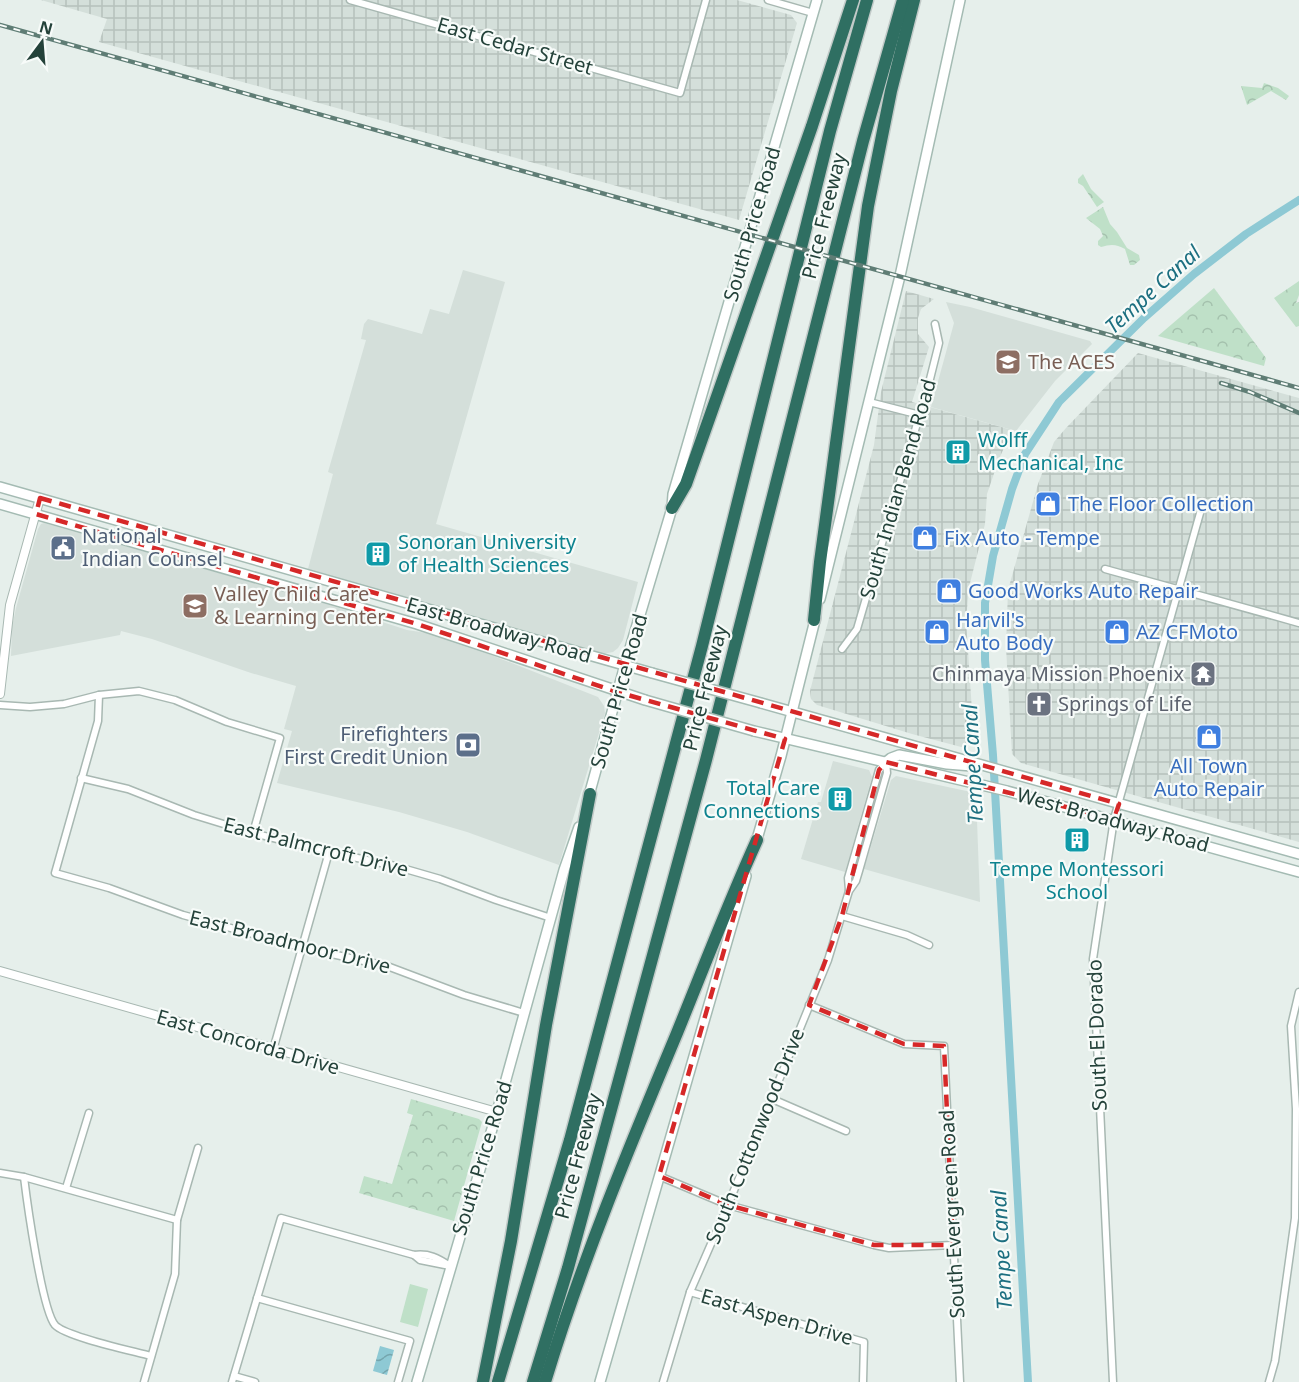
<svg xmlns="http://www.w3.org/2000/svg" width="1299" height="1382" viewBox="0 0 1299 1382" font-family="'Noto Sans',sans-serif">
  <defs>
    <pattern id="industrial-grid" width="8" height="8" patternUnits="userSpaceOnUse" patternTransform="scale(1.5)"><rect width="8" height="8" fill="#d4dfda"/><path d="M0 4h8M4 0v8" fill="none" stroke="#b6c1bc"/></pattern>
    <pattern id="park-crowns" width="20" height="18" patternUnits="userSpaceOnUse" patternTransform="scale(1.5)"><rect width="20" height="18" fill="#bfe0c8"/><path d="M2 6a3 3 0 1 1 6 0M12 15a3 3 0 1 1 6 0" fill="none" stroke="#a4c1ad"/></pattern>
    <pattern id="water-waves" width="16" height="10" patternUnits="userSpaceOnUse" patternTransform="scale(1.5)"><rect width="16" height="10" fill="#8ec9d4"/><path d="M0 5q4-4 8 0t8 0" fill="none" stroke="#74a5ad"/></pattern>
  </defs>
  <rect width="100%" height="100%" fill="#e6efeb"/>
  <g fill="#d4dfda">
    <path d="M 463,270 L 505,282 L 436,524 L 638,582 L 623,640 L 618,648 L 613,652 L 603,654 L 308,569 L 333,474 L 328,472 L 366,340 L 361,339 L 364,324 L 368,319 L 422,334 L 430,309 L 449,314 Z"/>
    <path d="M 946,302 L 970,307 L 1090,341 L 1092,344 L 1055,381 L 1016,431 L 931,407 L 954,323 Z"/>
    <path d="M 44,523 L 330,605 L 407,630 L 427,633 L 476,649 L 598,697 L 604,706 L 605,713 L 559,865 L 467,832 L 399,812 L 277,783 L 292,731 L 284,729 L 296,686 L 251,673 L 152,639 L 121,631 L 120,635 L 11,656 L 12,627 L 16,608 L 38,529 L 41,524 Z"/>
    <path d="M 833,761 L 869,770 L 872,777 L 845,872 L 801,859 L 818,802 L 821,802 Z"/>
    <path d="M 896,776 L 976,793 L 980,902 L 864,869 L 891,780 Z"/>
  </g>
  <g fill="url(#industrial-grid)">
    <path d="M 41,0 L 737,0 L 791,15 L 797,23 L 739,220 L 99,42 L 107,19 Z"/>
    <path d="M 906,291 L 934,299 L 921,309 L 918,318 L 918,334 L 929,347 L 912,402 L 1012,430 L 999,459 L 987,494 L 985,524 L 969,587 L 966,620 L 974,741 L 965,748 L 912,734 L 817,705 L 811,699 L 810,691 L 874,445 L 881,392 Z"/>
    <path d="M 1138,353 L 1299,398 L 1299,842 L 1021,763 L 1012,754 L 1006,647 L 1008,590 L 1038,484 L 1054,442 L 1066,428 Z"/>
  </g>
  <g fill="url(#park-crowns)">
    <path d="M 1264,83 L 1278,88 L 1289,96 L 1286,100 L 1271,91 L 1247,105 L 1241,86 L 1262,88 Z"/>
    <path d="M 1083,174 L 1091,189 L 1104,202 L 1097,207 L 1083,186 L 1078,183 L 1078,179 Z"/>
    <path d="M 1103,207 L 1110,224 L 1117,232 L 1127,248 L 1139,255 L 1140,260 L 1134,265 L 1130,265 L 1125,249 C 1116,244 1111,244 1101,247 L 1098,245 L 1098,241 L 1103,236 L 1100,229 L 1086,218 Z"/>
    <path d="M 1299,281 L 1299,295 L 1296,303 L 1299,302 L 1299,326 L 1296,327 L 1274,298 Z"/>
    <path d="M 1214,288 L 1266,358 L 1264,366 L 1158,336 Z"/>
    <path d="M 411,1099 L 479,1119 L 482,1122 L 454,1221 L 359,1193 L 364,1176 L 392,1184 L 413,1115 L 407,1113 Z"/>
  </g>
  <path fill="#bfe0c8" d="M 410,1284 L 428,1289 L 418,1327 L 400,1322 Z"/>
  <path fill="url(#water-waves)" d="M 380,1346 L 394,1350 L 387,1375 L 373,1371 Z"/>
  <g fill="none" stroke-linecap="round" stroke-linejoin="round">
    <path stroke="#8ec9d4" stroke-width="8" d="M 1028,1382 L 993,755 L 985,660 L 985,603 L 993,556 L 1012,489 L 1025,454 L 1059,402 L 1144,318 L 1194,274 L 1246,234 L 1299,200"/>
    <g stroke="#a8b8b2" stroke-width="9">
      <g id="minor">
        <path d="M 350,0 L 680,93 L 706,0"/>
        <path d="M 768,0 L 813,13"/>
        <path d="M 869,402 L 920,415"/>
        <path d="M 1105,569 L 1299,623"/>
        <path d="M 842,649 L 857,629 L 930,379 L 939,343 L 935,324"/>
        <path d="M 99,695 L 98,721 L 55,873 L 109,888 L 183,915 L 304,948 L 387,966 L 464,995 L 524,1013"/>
        <path d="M 0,705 L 30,707 L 64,704 L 99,695 L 139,691 L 175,700 L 227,722 L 280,738 L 253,833"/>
        <path d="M 81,778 L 128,789 L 194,815 L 253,833 L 329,852 L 395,866 L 440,879 L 496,900 L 551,918"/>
        <path d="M 849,890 L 848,878 L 879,770 L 886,762"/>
        <path d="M 842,916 L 907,935 L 929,945"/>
        <path d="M 809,1005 L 904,1044 L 944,1046 L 960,1382"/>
        <path d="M 273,1050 L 329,852"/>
        <path d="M 770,1098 L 846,1131"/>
        <path d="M 0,1173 L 24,1177 L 177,1220"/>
        <path d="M 659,1176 L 728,1205 L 874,1245 L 889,1248 L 953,1245"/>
        <path d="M 24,1177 C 27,1202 42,1310 55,1325 C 66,1337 133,1351 151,1356"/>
        <path d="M 66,1188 L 89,1113"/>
        <path d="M 414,1255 L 420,1260 L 450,1266"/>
        <path d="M 690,1292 L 864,1342 L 863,1382"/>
        <path d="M 257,1298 L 410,1341 L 398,1382"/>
        <path d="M 234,1376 L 255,1382"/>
        <path d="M 144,1382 L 175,1274 L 177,1220 L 198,1148"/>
        <path d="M 232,1382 L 281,1218 L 414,1255 C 429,1253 438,1258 450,1266"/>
        <path d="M 663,1382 L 690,1292 L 728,1205 L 828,960 L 849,891 L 856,881 L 859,871 L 887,773 L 886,762"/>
        <path d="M 1113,1382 L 1093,959 L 1114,819 L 1202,506"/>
        <path d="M 1269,1382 L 1275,1361 L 1295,1218 L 1296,1109 L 1291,1026 L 1299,992"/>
      </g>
    </g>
    <g stroke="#a8b8b2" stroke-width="10">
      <g id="tertiary">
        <path d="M 0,694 L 10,605 L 40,498"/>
        <path d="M 0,971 L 497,1112"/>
      </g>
    </g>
    <g stroke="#a4bbb3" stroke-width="12">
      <g id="secondary">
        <path d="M 0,487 L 652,673"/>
        <path d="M 0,504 L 417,624 L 645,700"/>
        <path d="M 820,599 L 900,276 L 960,0"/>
        <path d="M 761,703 L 1299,854"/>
        <path d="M 754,731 L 1007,791 L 1299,872"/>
        <path d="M 886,762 L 891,758 L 899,755 L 947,764 L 972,766"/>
        <path d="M 588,799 L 625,665 L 672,508 L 673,494 L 817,0"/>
        <path d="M 755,846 L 781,756 L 816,616"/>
        <path d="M 417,1382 L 497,1112 L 564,870 L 579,827"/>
        <path d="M 600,1382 L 746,876"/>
      </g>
    </g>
    <g stroke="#c2cac8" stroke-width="15">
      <g id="motorway">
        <path d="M 672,508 L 686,484 L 720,388 L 812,126 L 853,0"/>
        <path d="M 814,620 L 820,562 L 868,206 L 891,91 L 914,0"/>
        <path d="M 483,1382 L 511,1241 L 546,1025 L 590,794"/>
        <path d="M 498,1382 L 570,1140 L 702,646 L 830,131 L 867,0"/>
        <path d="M 533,1382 L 568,1268 L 706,760 L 863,141 L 903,0"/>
        <path d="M 545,1382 C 581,1263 629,1148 677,1033 C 703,969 728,904 757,840"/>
      </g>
    </g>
    <use href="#minor" stroke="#fff" stroke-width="6"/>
    <use href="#tertiary" stroke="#fff" stroke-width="8"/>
    <use href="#secondary" stroke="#fff" stroke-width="9"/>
    <use href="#motorway" stroke="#2f6f62" stroke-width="12"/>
    <g stroke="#5f7d75" stroke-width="4.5">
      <g id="rail">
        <path d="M 0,25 L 1299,388"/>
        <path d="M 1221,383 L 1250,392 L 1299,413"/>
      </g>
    </g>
    <use href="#rail" stroke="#f7fbf9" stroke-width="2" stroke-dasharray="7" stroke-linecap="butt"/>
    <g stroke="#a4bbb3" stroke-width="12" stroke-linecap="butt">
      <g id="secondary-bridge">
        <path d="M 652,673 L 761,703"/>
        <path d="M 645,700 L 754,731"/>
      </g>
    </g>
    <use href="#secondary-bridge" stroke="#fff" stroke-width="9"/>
  </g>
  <path fill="none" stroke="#d62828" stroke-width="4.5" stroke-dasharray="12 8" stroke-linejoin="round" d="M 40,498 L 1119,804 L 1114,819 L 886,762 L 879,770 L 842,916 L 809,1005 L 904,1044 L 944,1046 L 953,1245 L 874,1245 L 728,1205 L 659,1176 L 785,739 L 617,692 L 417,624 L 36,514 Z"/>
  <defs>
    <g id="school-square" transform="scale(1.35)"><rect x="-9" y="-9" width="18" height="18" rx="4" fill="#8d6e63" stroke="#f7fbf9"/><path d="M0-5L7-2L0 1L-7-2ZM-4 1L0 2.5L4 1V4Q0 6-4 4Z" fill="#fff"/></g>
    <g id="building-square" transform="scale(1.35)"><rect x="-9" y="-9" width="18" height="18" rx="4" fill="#0f9aa8" stroke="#f7fbf9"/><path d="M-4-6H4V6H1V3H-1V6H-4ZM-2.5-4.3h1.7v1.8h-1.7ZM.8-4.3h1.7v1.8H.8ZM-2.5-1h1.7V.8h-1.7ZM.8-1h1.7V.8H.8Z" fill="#fff"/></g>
    <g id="shop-square" transform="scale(1.35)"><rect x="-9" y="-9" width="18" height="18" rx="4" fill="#3f7fe0" stroke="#f7fbf9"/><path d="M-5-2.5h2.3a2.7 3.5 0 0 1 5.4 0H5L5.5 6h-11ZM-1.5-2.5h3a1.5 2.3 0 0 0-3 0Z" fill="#fff"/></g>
    <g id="civic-square" transform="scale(1.35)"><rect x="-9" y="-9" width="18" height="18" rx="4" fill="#5c6f8a" stroke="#f7fbf9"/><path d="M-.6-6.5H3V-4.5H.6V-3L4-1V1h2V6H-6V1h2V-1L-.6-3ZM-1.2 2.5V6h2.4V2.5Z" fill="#fff"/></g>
    <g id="temple-square" transform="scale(1.35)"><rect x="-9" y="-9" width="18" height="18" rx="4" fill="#6b7280" stroke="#f7fbf9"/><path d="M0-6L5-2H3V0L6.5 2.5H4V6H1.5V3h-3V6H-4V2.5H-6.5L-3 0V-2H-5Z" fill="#fff"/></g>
    <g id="church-square" transform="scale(1.35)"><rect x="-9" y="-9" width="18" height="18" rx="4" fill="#6b7280" stroke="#f7fbf9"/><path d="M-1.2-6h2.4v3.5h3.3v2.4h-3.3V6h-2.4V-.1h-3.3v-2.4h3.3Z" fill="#fff"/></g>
    <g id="bank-square" transform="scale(1.35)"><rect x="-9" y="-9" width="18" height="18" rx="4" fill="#5c6f8a" stroke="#f7fbf9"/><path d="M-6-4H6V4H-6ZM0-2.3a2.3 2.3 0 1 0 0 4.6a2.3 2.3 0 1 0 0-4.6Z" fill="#fff"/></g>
  </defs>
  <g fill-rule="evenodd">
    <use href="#school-square" x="1008" y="362"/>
    <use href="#building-square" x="958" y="452"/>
    <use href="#shop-square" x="1048" y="504"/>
    <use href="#shop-square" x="925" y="538"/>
    <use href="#civic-square" x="63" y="548"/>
    <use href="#building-square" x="378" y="554"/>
    <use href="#shop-square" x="949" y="591"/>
    <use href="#school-square" x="195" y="606"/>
    <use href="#shop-square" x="937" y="632"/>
    <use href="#shop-square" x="1117" y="632"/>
    <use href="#temple-square" x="1203" y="674"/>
    <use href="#church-square" x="1039" y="704"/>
    <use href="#shop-square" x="1209" y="737"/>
    <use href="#bank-square" x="468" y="745"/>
    <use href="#building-square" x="840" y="799"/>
    <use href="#building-square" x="1077" y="840"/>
  </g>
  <g text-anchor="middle" stroke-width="4.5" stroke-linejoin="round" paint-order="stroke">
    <g font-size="20" fill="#24423a" stroke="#f7fbf9">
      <text transform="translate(515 46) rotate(16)" y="7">East Cedar Street</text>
      <text transform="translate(824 216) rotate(-76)" y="7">Price Freeway</text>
      <text transform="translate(752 224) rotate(-74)" y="7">South Price Road</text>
      <text transform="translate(898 489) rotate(-74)" y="7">South Indian Bend Road</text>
      <text transform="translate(499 630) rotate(16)" y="7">East Broadway Road</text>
      <text transform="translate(705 688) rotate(-76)" y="7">Price Freeway</text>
      <text transform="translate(619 691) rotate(-74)" y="7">South Price Road</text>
      <text transform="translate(1113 820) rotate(15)" y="7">West Broadway Road</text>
      <text transform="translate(316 847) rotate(14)" y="7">East Palmcroft Drive</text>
      <text transform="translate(290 942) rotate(14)" y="7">East Broadmoor Drive</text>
      <text transform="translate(1097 1035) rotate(-92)" y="7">South El Dorado</text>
      <text transform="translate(248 1042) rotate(16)" y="7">East Concorda Drive</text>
      <text transform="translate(755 1136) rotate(-68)" y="7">South Cottonwood Drive</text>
      <text transform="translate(578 1156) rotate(-75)" y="7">Price Freeway</text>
      <text transform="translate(482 1158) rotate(-73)" y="7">South Price Road</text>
      <text transform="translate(952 1214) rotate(-93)" y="7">South Evergreen Road</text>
      <text transform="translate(777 1317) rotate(16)" y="7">East Aspen Drive</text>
    </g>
    <g font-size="20" fill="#785e54" stroke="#f7fbf9" text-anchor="start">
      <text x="1028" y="369">The ACES</text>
      <text x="214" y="601">Valley Child Care<tspan x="214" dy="23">&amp; Learning Center</tspan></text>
    </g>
    <g font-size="20" fill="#0d838f" stroke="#f7fbf9" text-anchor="start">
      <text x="978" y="447">Wolff<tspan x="978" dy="23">Mechanical, Inc</tspan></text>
      <text x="398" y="549">Sonoran University<tspan x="398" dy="23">of Health Sciences</tspan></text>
      <text x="820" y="795" text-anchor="end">Total Care<tspan x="820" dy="23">Connections</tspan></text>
      <text x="1077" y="876" text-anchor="middle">Tempe Montessori<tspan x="1077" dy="23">School</tspan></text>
    </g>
    <g font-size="20" fill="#366cbe" stroke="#f7fbf9" text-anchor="start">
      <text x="1068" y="511">The Floor Collection</text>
      <text x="944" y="545">Fix Auto - Tempe</text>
      <text x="968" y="598">Good Works Auto Repair</text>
      <text x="956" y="627">Harvil's<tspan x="956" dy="23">Auto Body</tspan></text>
      <text x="1136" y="639">AZ CFMoto</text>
      <text x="1209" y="773" text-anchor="middle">All Town<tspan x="1209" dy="23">Auto Repair</tspan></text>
    </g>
    <g font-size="20" fill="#4e5e75" stroke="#f7fbf9" text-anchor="start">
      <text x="82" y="543">National<tspan x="82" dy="23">Indian Counsel</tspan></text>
      <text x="448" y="741" text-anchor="end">Firefighters<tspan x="448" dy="23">First Credit Union</tspan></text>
    </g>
    <g font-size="20" fill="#5b616d" stroke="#f7fbf9" text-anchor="end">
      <text x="1184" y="681">Chinmaya Mission Phoenix</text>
      <text x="1058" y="711" text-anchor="start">Springs of Life</text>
    </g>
    <g font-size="21" font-style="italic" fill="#1c6f80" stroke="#f7fbf9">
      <text transform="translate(1153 290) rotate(-42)" y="7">Tempe Canal</text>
      <text transform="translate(973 764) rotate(-93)" y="7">Tempe Canal</text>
      <text transform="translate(1002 1250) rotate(-93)" y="7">Tempe Canal</text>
    </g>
  </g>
  <g transform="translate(42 42) rotate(16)" stroke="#f7fbf9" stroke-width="4.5" paint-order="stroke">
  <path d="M0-4.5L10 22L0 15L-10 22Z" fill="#24423a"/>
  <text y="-9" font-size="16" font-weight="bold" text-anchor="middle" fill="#24423a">N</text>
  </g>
</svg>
